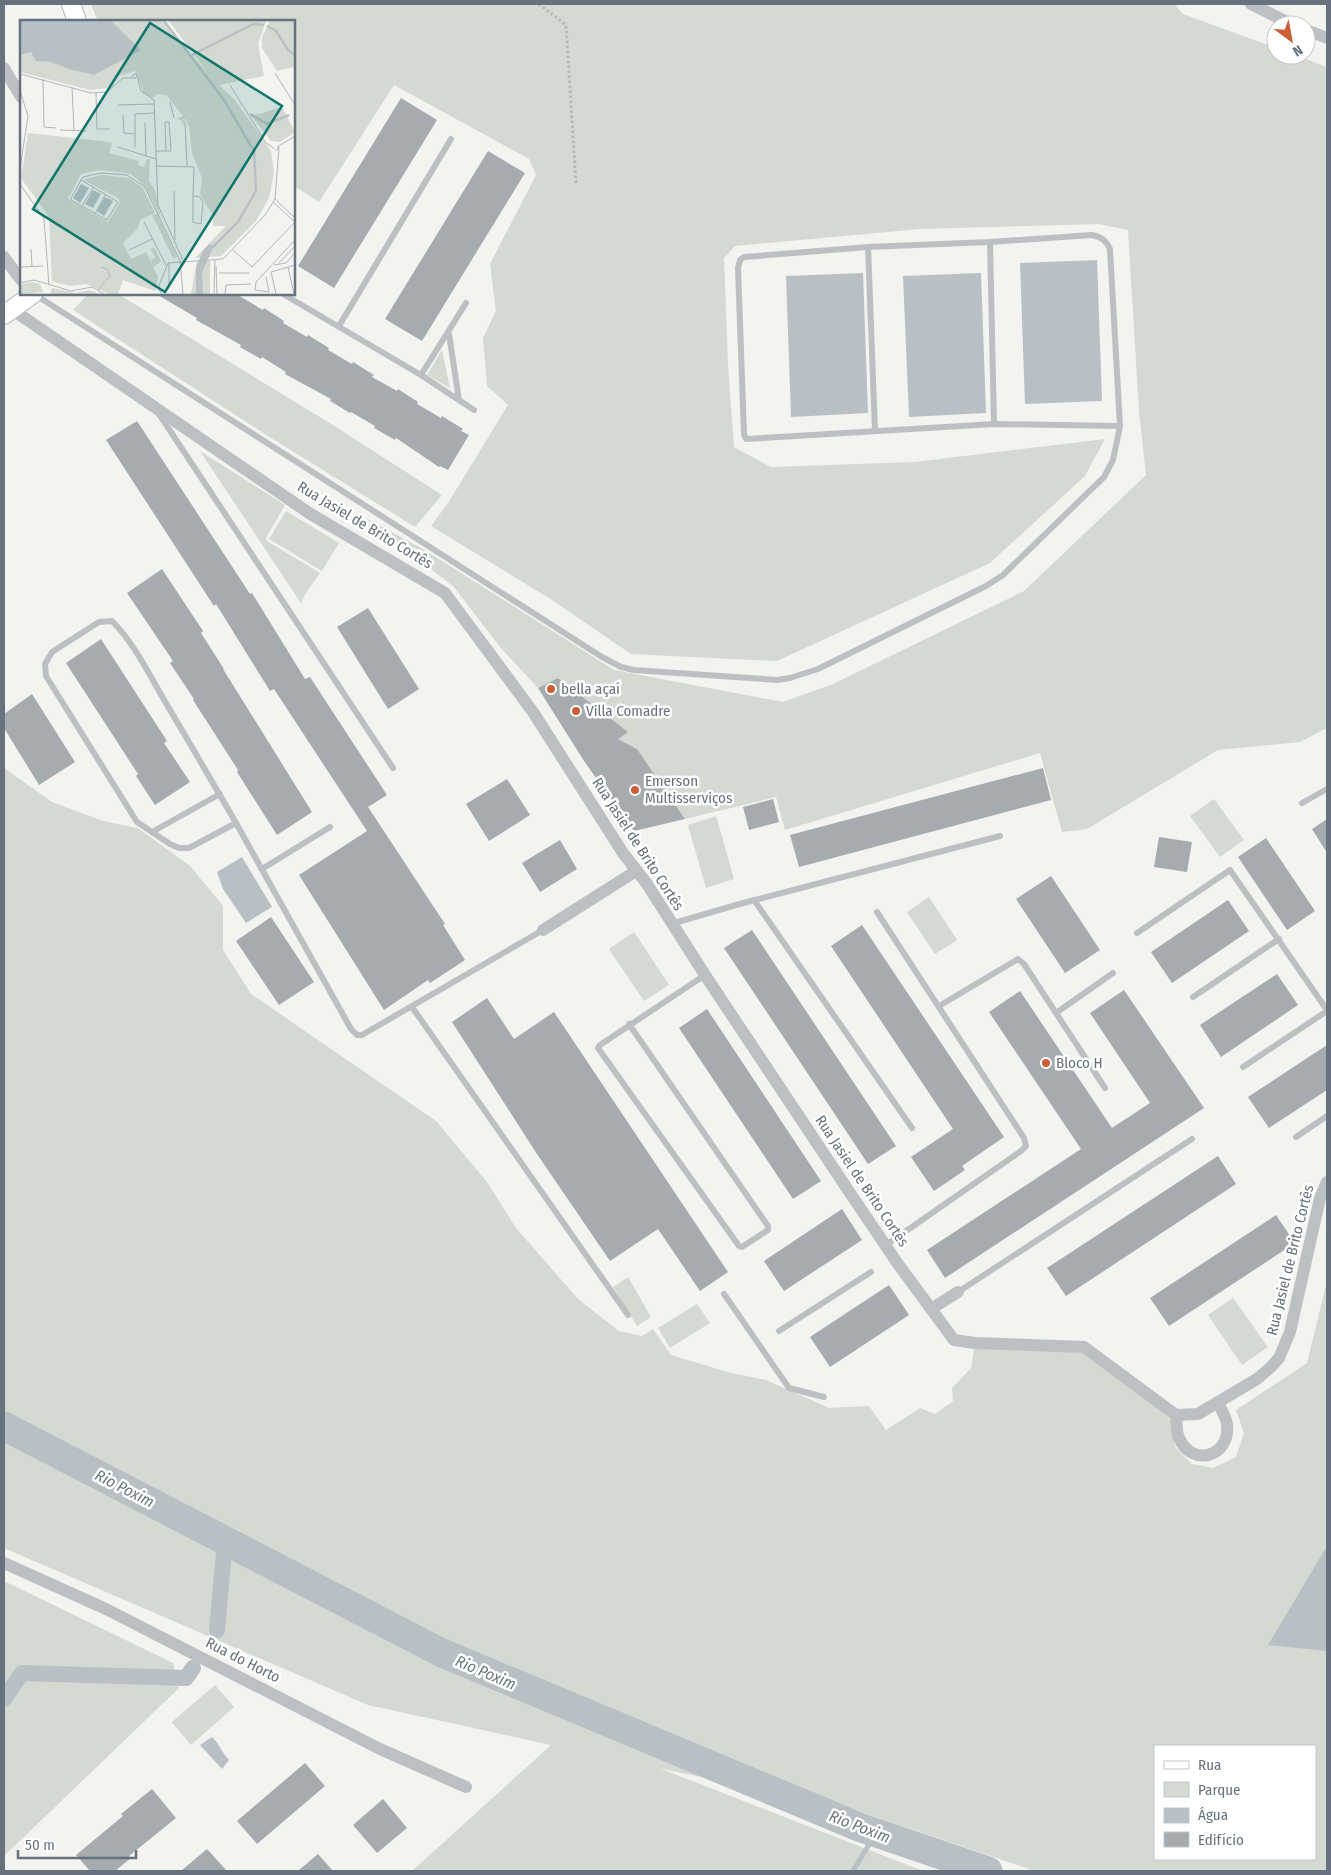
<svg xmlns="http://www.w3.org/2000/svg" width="1331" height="1875" viewBox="0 0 1331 1875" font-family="'Fira Sans Condensed',sans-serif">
  <rect width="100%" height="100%" fill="#f3f3f0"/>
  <g fill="#d4d9d1" fill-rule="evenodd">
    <path d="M 91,4 L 1174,4 L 1183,14 L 1276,48 L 1276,55 L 1295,55 L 1327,67 L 1327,728 L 1300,742 L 1218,750 L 1087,829 L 1062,832 L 1040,753 L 785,830 L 776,797 L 685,819 L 637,749 L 618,739 L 627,732 L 559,678 L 538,688 L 500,647 L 454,587 L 364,517 L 423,549 L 614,670 L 783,702 L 833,684 L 1024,591 L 1146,475 L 1139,412 L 1128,230 L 1099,224 L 920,229 L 735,246 L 724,258 L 728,366 L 734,447 L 771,467 L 915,462 L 1105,439 L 1085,476 L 990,563 L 777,661 L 631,654 L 552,600 L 431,526 L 448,503 L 508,405 L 487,386 L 483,338 L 496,311 L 490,264 L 536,175 L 529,159 L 394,85 L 319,202 L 294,186 L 294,21 L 98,21 Z"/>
    <path d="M 88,294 L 118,294 L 328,422 L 442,495 L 415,527 L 268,436 L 73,310 Z"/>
    <path d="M 442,350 L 450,388 L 427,375 Z"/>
    <path d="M 200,451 L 285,505 L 266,538 L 267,541 L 320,573 L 304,596 L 301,603 Z"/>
    <path d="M 286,511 L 339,543 L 322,571 L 269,539 Z"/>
    <path d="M 4,768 L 52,802 L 103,821 L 138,828 L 190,866 L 223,906 L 223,950 L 251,994 L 436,1121 L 487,1182 L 516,1228 L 578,1299 L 619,1331 L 642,1336 L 653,1329 L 671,1355 L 731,1373 L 766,1380 L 829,1408 L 869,1406 L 886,1430 L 920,1408 L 935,1414 L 953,1401 L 952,1388 L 971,1368 L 975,1343 L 1094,1354 L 1173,1421 L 1175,1447 L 1192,1464 L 1213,1468 L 1236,1457 L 1244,1433 L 1236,1410 L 1307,1363 L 1327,1281 L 1327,1871 L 1035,1871 L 858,1811 L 659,1768 L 923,1871 L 412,1871 L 551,1745 L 368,1705 L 4,1548 ZM 1155,1746 L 1315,1746 L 1315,1859 L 1155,1859 Z"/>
    <path d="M 1214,799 L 1244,840 L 1220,857 L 1190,816 Z"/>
    <path d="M 716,816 L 734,879 L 706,888 L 688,825 Z"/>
    <path d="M 929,897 L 957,940 L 935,954 L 907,912 Z"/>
    <path d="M 634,932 L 669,985 L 644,1001 L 609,949 Z"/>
    <path d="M 628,1277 L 651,1317 L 637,1326 L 613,1287 Z"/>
    <path d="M 1233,1298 L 1268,1347 L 1242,1365 L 1208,1315 Z"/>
    <path d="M 697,1304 L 710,1323 L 670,1348 L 658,1328 Z"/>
    <path d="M 4,1581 L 173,1663 L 179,1688 L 4,1856 Z"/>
    <path d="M 215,1685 L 234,1707 L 191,1745 L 172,1722 Z"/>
  </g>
  <g fill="#b8c0c5">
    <path d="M 1097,260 L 1102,401 L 1025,404 L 1020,263 Z"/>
    <path d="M 863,273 L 868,413 L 791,417 L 786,276 Z"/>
    <path d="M 981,273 L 986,413 L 909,417 L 903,276 Z"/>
    <path d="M 242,857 L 272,907 L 246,923 L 223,889 L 217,872 Z"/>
    <path d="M 1327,1546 L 1327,1651 L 1268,1645 Z"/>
    <path d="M 212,1737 C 219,1743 222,1753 229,1760 L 222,1769 L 200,1745 Z"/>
  </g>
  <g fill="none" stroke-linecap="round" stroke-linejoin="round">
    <path stroke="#b8c0c5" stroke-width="5" d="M 853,1871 L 876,1833"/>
    <g stroke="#b8c0c5" stroke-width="16">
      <path d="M 217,1630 L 225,1541"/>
      <path d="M 4,1699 L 22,1673 L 186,1678 L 193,1668"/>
    </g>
    <path stroke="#b8c0c5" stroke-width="29" d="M 4,1426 L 442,1653 L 859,1827 L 988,1871"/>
  </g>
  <g fill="#a5abaf">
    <path d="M 401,98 L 437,120 L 334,288 L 298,266 Z"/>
    <path d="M 488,151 L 525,173 L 422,341 L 385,319 Z"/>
    <path d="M 156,294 L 236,294 L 263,310 L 264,308 L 284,321 L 283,323 L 307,337 L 308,335 L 329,348 L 328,350 L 352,364 L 353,362 L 374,375 L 372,377 L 397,391 L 398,389 L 418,402 L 417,404 L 441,418 L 442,416 L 463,429 L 461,431 L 469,435 L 448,470 L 440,466 L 439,467 L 396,438 L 395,440 L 374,428 L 375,426 L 351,412 L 350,413 L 330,401 L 331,399 L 285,374 L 286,372 L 262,357 L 261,359 L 240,347 L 241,345 L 196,320 L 197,318 Z"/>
    <path d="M 137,421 L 250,594 L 252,593 L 305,679 L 310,677 L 387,795 L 368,807 L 445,924 L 443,925 L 465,960 L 430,983 L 428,980 L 384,1010 L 299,875 L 367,831 L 274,689 L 270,691 L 216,604 L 214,606 L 106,440 Z"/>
    <path d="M 162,569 L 203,631 L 201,633 L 224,669 L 223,669 L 312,812 L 277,835 L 237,772 L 238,770 L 193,700 L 194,699 L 170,663 L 173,661 L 127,593 Z"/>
    <path d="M 368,608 L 419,689 L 388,709 L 337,627 Z"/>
    <path d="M 101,639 L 167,741 L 164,743 L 190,782 L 155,805 L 136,776 L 138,774 L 66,663 Z"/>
    <path d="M 558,678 L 628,732 L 618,739 L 637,749 L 685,819 L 634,831 L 584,761 L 538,688 Z"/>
    <path d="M 32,694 L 75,762 L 39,785 L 4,728 L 4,714 Z"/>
    <path d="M 1043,768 L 1051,800 L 799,867 L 790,835 Z"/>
    <path d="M 507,779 L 530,815 L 489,841 L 466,804 Z"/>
    <path d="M 773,799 L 779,822 L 749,830 L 743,807 Z"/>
    <path d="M 1327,819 L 1327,853 L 1312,829 Z"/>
    <path d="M 1159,837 L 1192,842 L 1187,872 L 1154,867 Z"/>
    <path d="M 1266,838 L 1315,911 L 1287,930 L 1238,857 Z"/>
    <path d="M 560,840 L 577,869 L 540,892 L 522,863 Z"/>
    <path d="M 1051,876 L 1100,950 L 1065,973 L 1016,899 Z"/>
    <path d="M 1228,900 L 1249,931 L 1172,983 L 1151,952 Z"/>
    <path d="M 271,917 L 314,982 L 279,1005 L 236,941 Z"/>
    <path d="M 862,925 L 1004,1137 L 962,1166 L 965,1170 L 934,1191 L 911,1157 L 953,1129 L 831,946 Z"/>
    <path d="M 752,930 L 896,1146 L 868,1164 L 724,948 Z"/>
    <path d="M 1277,974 L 1298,1005 L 1221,1057 L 1200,1025 Z"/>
    <path d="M 1124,990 L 1204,1108 L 945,1278 L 927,1250 L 1081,1149 L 989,1012 L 1020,991 L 1112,1128 L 1150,1103 L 1090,1013 Z"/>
    <path d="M 487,998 L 514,1039 L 554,1012 L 728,1272 L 700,1291 L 658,1229 L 610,1261 L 537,1154 L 452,1022 Z"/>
    <path d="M 707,1009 L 821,1181 L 793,1199 L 679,1028 Z"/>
    <path d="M 1327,1045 L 1327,1090 L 1269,1128 L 1248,1097 Z"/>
    <path d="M 1218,1156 L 1236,1184 L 1066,1296 L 1047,1268 Z"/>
    <path d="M 842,1209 L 862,1240 L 784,1291 L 764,1261 Z"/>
    <path d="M 1276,1215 L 1295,1243 L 1169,1326 L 1150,1298 Z"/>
    <path d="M 889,1285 L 909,1315 L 830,1367 L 810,1337 Z"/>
    <path d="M 305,1763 L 325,1786 L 257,1844 L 237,1821 Z"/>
    <path d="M 152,1789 L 176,1818 L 129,1856 L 131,1858 L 115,1871 L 90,1871 L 76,1855 L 123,1816 L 121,1814 Z"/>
    <path d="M 383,1799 L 407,1828 L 377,1853 L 353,1825 Z"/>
    <path d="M 207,1849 L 227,1871 L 181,1871 Z"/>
    <path d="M 318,1854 L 333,1871 L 298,1871 Z"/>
  </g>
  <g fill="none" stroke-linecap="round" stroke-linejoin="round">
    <g stroke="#b1b5b9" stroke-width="20">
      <g id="secondary">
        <path d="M 71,4 L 77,21"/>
        <path d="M 4,315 L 33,294"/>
      </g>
    </g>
    <path stroke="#b6b9ba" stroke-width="3" stroke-dasharray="2.5 2.5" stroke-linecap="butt" d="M 539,4 L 566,25 L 576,183"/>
    <g stroke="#bdc0c3" stroke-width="6">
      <path d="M 990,242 L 994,424"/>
      <path d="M 868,247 L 875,431"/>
      <path d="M 34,294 L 602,657 L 621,667 L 634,670 L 777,680 L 790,678 L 818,669 L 986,586 L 1003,575 L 1104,477 L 1113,460 L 1120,426 L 1110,249 C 1106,240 1101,237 1092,235 L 990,242 L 868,247 L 744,257 L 740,260 L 738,268 L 744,434 L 746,439 L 994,424 L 1120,426"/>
      <path d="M 283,294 L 421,375 L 474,410"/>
      <path d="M 339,326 L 451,139"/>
      <path d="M 449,334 L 459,400"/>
      <path d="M 421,375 L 466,303"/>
      <path d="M 159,414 L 393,768"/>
      <path d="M 1302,803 L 1327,789"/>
      <path d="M 236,823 L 189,848 L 179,848 L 170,844 L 137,822 L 46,676 L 45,664 L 52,652 L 99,622 L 112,621 C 133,642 148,672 163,698 C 187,739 212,781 236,823 L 351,1029 L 357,1035 L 362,1035 L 543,930"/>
      <path d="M 152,832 L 220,794"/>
      <path d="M 262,869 L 330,827"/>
      <path d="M 754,900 L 912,1128"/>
      <path d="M 877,912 L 1024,1138 L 1026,1146 L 1021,1151 L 886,1245"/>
      <path d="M 671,924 L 736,905 L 1000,836"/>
      <path d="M 1137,933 L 1230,870 L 1327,1010"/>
      <path d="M 1193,997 L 1279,939"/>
      <path d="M 939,1006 L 1018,959 L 1024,964 L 1105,1088"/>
      <path d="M 412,1007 L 628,1315"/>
      <path d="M 1056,1013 L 1113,973"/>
      <path d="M 629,1024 L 768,1226 L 768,1230 L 742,1247 L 739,1246 L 598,1048 L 600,1045 L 705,975"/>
      <path d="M 1243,1067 L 1327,1011"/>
      <path d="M 1296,1137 L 1327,1116"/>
      <path d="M 958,1292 L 1192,1139"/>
      <path d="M 724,1294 L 789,1388 L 824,1397"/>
      <path d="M 779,1331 L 871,1272"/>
    </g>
    <g stroke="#bdc0c3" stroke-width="12">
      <path d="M 1251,4 L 1293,25"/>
      <path d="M 1306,30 L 1327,38"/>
      <path d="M 4,68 L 21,97"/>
      <path d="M 4,257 L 21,280"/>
      <path d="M 13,310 L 309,513 L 445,593 L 533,712 L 623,853 L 647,884 L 705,975 L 848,1190 L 898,1264 L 954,1340 L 975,1343 L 1084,1347 L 1176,1415 L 1198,1414 L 1257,1379 L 1271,1367 L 1279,1358 L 1290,1332 L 1320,1198 L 1327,1182"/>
      <path d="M 543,930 L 636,871"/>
      <path d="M 931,1309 L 958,1292"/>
      <path d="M 1176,1415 C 1177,1422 1176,1432 1179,1438 C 1192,1468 1231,1457 1227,1424 C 1226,1417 1221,1409 1218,1403"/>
      <path d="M 4,1563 L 106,1609 L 380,1749 L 466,1787"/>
    </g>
    <use href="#secondary" stroke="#fff" stroke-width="18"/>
  </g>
  <g fill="#cb5f37" stroke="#fff" stroke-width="2">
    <circle cx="551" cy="689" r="5"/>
    <circle cx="576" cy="711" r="5"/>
    <circle cx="635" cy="790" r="5"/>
    <circle cx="1046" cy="1063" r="5"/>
  </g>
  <g text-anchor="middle" stroke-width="5" stroke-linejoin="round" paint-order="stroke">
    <g font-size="15" fill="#66727d" stroke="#fff">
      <text transform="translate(365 525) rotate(31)" y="5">Rua Jasiel de Brito Cortês</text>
      <text transform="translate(638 844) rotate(57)" y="5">Rua Jasiel de Brito Cortês</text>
      <text transform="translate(862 1181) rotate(56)" y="5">Rua Jasiel de Brito Cortês</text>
      <text transform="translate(1290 1260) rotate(-76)" y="5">Rua Jasiel de Brito Cortês</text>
      <text transform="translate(243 1660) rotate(27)" y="5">Rua do Horto</text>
    </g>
    <g font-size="15" fill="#66727d" stroke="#fff" text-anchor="start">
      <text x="561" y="694">bella açaí</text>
      <text x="586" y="716">Villa Comadre</text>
      <text x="645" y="786">Emerson<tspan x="645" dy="17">Multisserviços</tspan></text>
      <text x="1056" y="1068">Bloco H</text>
    </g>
    <g font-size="16" font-style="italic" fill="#677981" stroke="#fff">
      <text transform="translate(125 1488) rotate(27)" y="6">Rio Poxim</text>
      <text transform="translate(486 1672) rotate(23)" y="6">Rio Poxim</text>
      <text transform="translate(860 1826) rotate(21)" y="6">Rio Poxim</text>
    </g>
  </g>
  <g transform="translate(20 20)">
    <rect width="275" height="275" fill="#f3f3f0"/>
    <path d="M 0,1 L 142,1 L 187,52 L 149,1 L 246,1 L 238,24 L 244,56 L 199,65 L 215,80 L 251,131 L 254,153 L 249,178 L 236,201 L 201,236 L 175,238 L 206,206 L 193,206 L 193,196 L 180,174 L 182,158 L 172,133 L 169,107 L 165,99 L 162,99 L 165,101 L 162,106 L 162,101 L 157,99 L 163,96 L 146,75 L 138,74 L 132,78 L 123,72 L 116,51 L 100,55 L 87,68 L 70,70 L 0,52 ZM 250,1 L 275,1 L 275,47 L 257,51 L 242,28 L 242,17 ZM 262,87 L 275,112 L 260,122 L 251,121 L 231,96 ZM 8,113 L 89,122 L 92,123 L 89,133 L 119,141 L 118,145 L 124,147 L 127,139 L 130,140 L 129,161 L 135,170 L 141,198 L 126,167 L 111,154 L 80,150 L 61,154 L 48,179 L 88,202 L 100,182 L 98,178 L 63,160 L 82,155 L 109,158 L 123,168 L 135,193 L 120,200 L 118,208 L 103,223 L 111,239 L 126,232 L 133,246 L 131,240 L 136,237 L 130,229 L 134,227 L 141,241 L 133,247 L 138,257 L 136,271 L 103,260 L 98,274 L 89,274 L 66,264 L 49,266 L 32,261 L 29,197 L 1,158 ZM 137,194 L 157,237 L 153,238 L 132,195 ZM 190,240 L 190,274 L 171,274 L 177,242 ZM 11,262 L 20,264 L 23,272 L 0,274 L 0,265 ZM 32,268 L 56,273 L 70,270 L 79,274 L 30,274 Z" fill="#d4d9d1"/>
    <path d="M 0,1 L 91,1 L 121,30 L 74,55 L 49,49 L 31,42 L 16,41 L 11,32 L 0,35 ZM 61,164 L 69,168 L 60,183 L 53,178 ZM 73,170 L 81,174 L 73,188 L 65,184 ZM 85,177 L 93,181 L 84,196 L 77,191 ZM 190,224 L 193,226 L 192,230 L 182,252 L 183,274 L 176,274 L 176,247 L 184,229 Z" fill="#b8c0c5"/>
    <path fill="none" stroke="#b8c0c5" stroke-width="2.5" d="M 144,1 L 204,80 L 234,131 L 236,171 L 218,202 L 192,228M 247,6 L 256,11 L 268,30 L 275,35M 172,35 L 233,4 L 244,5M 230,94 L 247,104 L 269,95"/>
    <path fill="none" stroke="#b2b7bb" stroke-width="1" d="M 255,53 L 275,85M 0,54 L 71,73 L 87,72 L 103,58 L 116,58M 111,57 L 116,53 L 121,71 L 134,80 L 138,185 L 163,240M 23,59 L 24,107 L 36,108M 210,65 L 246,123 L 255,129M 52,67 L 54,111M 0,71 L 8,96 L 0,149M 76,73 L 77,109 L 90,109M 150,82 L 154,98M 98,85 L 134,84M 103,95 L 104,113 L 114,114M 165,102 L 167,146M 125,103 L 126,136M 40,110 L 66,111M 98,127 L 136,139M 115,127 L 115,94 L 135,93M 257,127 L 275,116M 136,131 L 151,131 L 149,102 L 145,102 L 146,131M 136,146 L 174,147 L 174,148 L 173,176 L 173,202 L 181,204 L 183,182 L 180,177 L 173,176M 61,160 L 98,182 L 87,200 L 51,180 L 51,178 L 61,160 L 63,157 L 81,153 L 107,155 L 125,167 L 160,241 L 163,274M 0,164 L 24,199 L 29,265M 154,171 L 155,220M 255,179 L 275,198M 253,182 L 275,202M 62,186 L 73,168M 75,194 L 85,175M 124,202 L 146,245M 11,229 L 12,246M 212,229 L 232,247 L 275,202M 109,230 L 132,219M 259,243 L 275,226M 254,245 L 266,243 L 275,233M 196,246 L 197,274M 0,247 L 23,246M 268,247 L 274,274M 199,253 L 229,253M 246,257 L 249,272 L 235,270 L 236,262 L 275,220M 0,263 L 14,260 L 51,271 L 72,267 L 84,274M 149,266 L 149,242M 78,270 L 90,256 L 87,249 L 81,247M 142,274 L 138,268 L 148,243 L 203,239 L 245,195 L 255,179 L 259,127 L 256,131M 194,274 L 195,240M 205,274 L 206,265 L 231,264M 256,274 L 251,252 L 275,245"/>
    <path fill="#0f766e" fill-opacity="0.15" stroke="#0f766e" stroke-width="2.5" d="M 130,3 L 262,86 L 145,272 L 13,189 Z"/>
    <rect width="275" height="275" fill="none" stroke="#66727d" stroke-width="2.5"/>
  </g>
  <rect width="1331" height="1875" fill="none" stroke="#66727d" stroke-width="10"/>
  <rect x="1154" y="1745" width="162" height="115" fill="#ffffff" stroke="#c2c7cb"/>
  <rect x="1164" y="1761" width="25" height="8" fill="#ffffff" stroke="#c2c7cb"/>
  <text x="1198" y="1770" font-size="15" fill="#66727d">Rua</text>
  <rect x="1164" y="1782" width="25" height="15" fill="#d4d9d1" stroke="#c2c7cb"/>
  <text x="1198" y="1795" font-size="15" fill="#66727d">Parque</text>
  <rect x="1164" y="1808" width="25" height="15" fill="#b8c0c5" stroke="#c2c7cb"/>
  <text x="1198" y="1820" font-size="15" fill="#66727d">Água</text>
  <rect x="1164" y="1832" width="25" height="15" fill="#a5abaf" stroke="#c2c7cb"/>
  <text x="1198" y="1845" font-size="15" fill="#66727d">Edifício</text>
  <g transform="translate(1291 40) rotate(148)"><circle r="24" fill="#ffffff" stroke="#c2c7cb"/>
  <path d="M0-4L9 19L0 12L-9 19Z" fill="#cb5f37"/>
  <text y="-8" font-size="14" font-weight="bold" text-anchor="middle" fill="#66727d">N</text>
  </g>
  <path d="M18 1850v8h118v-8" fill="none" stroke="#66727d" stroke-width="2.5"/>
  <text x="25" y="1850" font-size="15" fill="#66727d" stroke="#ffffff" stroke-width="4" paint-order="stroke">50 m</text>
</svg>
